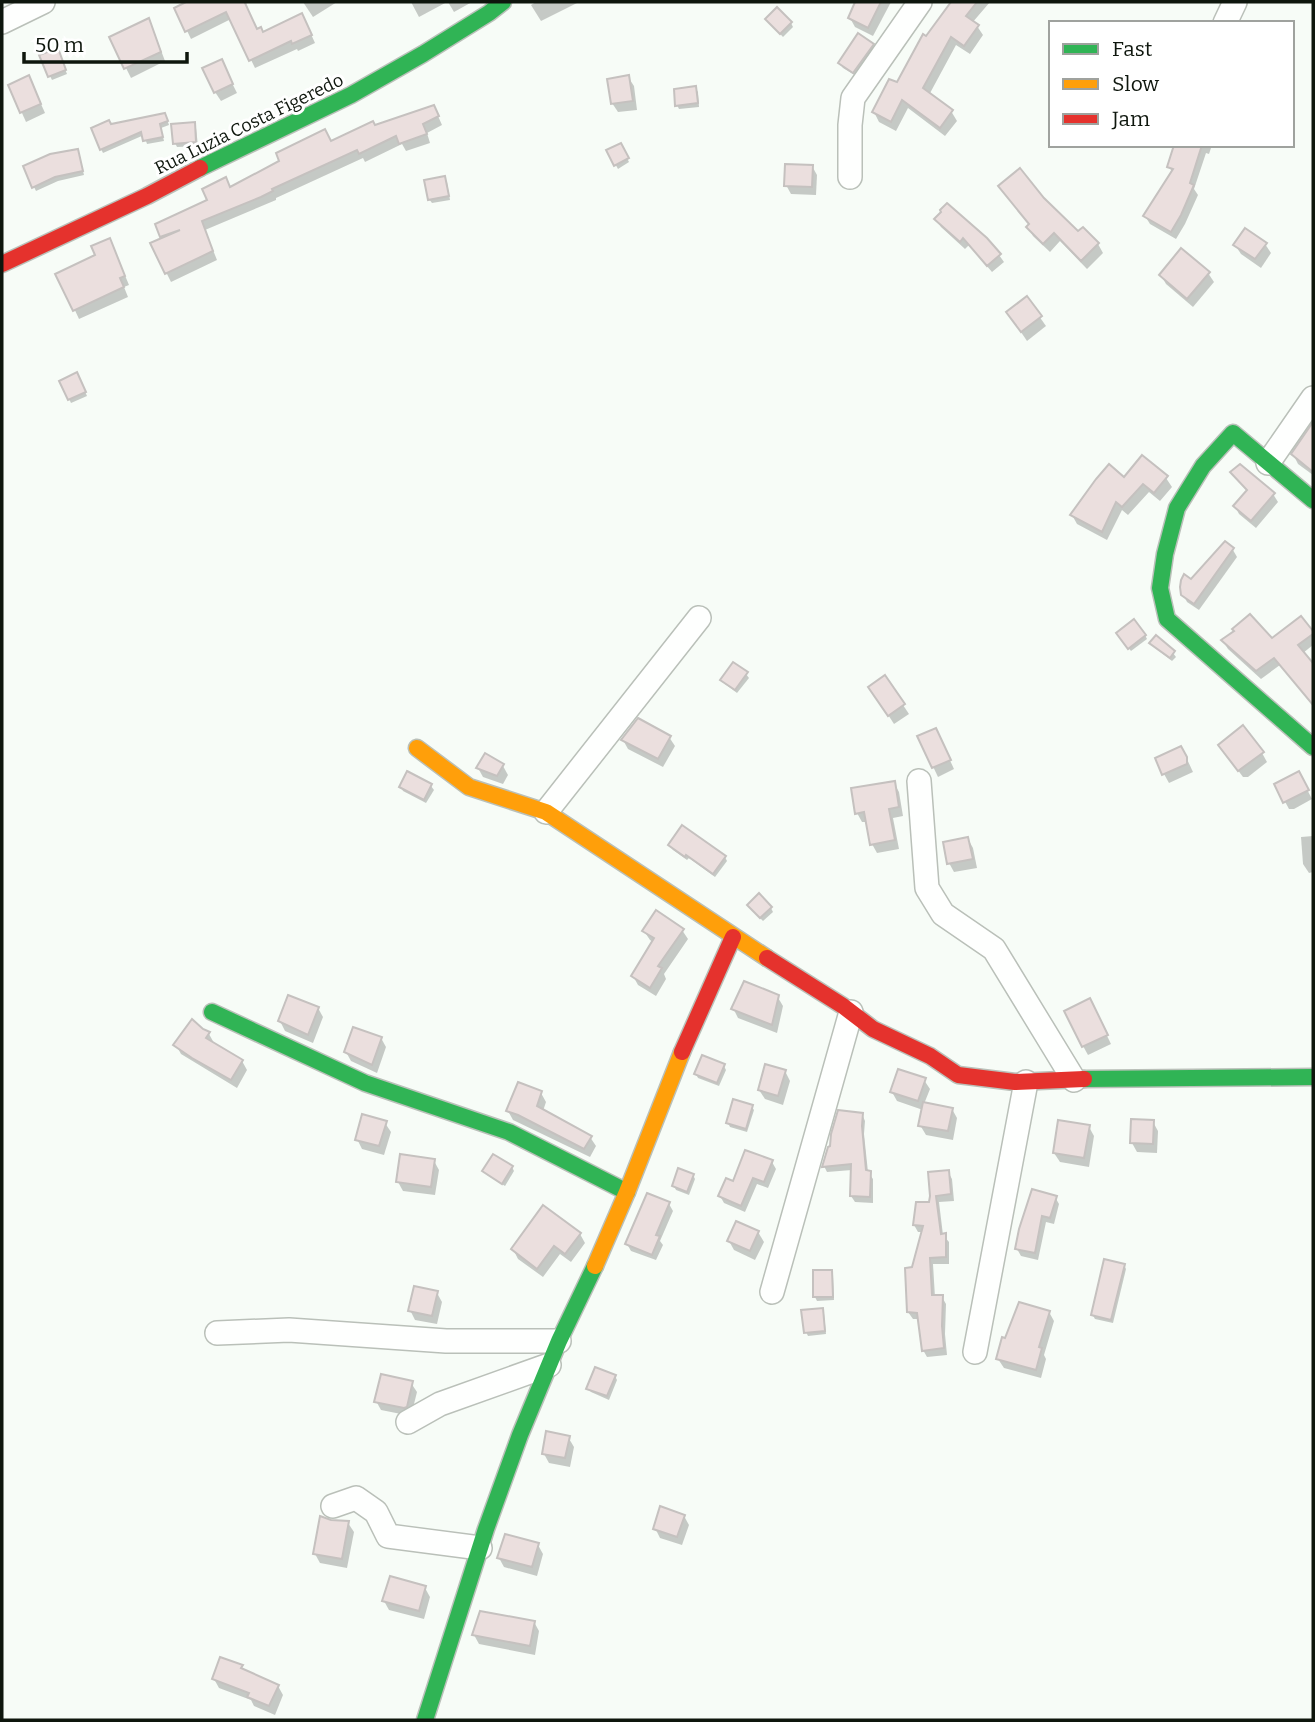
<svg xmlns="http://www.w3.org/2000/svg" width="1315" height="1722" viewBox="0 0 1315 1722" font-family="Bitter,serif">
  <rect width="100%" height="100%" fill="#f7fcf7"/>
  <g fill="#0003">
    <path d="M 190,2 L 243,2 L 257,31 L 263,34 L 306,23 L 315,43 L 298,51 L 297,49 L 255,68 L 231,19 L 191,39 L 176,8 Z"/>
    <path d="M 303,2 L 337,2 L 313,17 Z"/>
    <path d="M 411,2 L 447,2 L 419,17 Z"/>
    <path d="M 448,2 L 472,2 L 454,12 Z"/>
    <path d="M 536,2 L 579,2 L 541,21 L 531,5 Z"/>
    <path d="M 857,2 L 891,2 L 873,36 L 855,27 L 850,18 Z"/>
    <path d="M 953,2 L 990,2 L 972,23 L 977,26 L 983,35 L 970,54 L 956,45 L 929,95 L 951,111 L 957,121 L 945,136 L 908,108 L 896,131 L 879,122 L 874,112 L 897,85 L 927,39 Z"/>
    <path d="M 148,20 L 153,29 L 165,61 L 131,78 L 111,38 Z"/>
    <path d="M 770,23 L 791,23 L 793,27 L 783,37 Z"/>
    <path d="M 872,45 L 875,49 L 856,76 L 843,68 L 840,64 Z"/>
    <path d="M 59,54 L 67,74 L 52,80 L 50,76 Z"/>
    <path d="M 226,71 L 237,93 L 221,101 L 215,92 Z"/>
    <path d="M 29,77 L 45,113 L 26,122 L 10,86 Z"/>
    <path d="M 628,77 L 634,86 L 637,110 L 618,112 L 612,103 Z"/>
    <path d="M 695,88 L 698,92 L 699,107 L 679,109 L 677,105 Z"/>
    <path d="M 438,116 L 442,125 L 427,133 L 430,143 L 406,151 L 402,144 L 365,162 L 363,158 L 276,198 L 276,200 L 205,230 L 217,260 L 171,282 L 152,244 L 163,239 L 157,225 L 331,143 L 374,127 Z"/>
    <path d="M 167,119 L 169,125 L 161,128 L 164,141 L 147,144 L 144,135 L 103,153 L 101,149 L 111,126 Z"/>
    <path d="M 194,124 L 196,128 L 198,146 L 177,147 L 175,143 Z"/>
    <path d="M 620,145 L 629,162 L 618,169 L 608,151 Z"/>
    <path d="M 1182,145 L 1212,145 L 1209,154 L 1206,153 L 1194,189 L 1198,195 L 1185,224 L 1176,239 L 1150,224 L 1145,216 L 1172,172 L 1169,166 Z"/>
    <path d="M 78,151 L 84,175 L 58,181 L 36,191 L 34,187 Z"/>
    <path d="M 812,166 L 817,175 L 816,195 L 791,194 L 786,185 Z"/>
    <path d="M 444,178 L 447,182 L 450,200 L 432,203 L 429,199 Z"/>
    <path d="M 1000,187 L 1043,199 L 1078,234 L 1083,229 L 1098,244 L 1103,253 L 1087,269 L 1060,241 L 1050,252 L 1033,236 L 1028,227 L 1030,225 L 1006,196 Z"/>
    <path d="M 936,219 L 999,255 L 1004,262 L 992,272 L 969,245 L 965,249 L 941,227 Z"/>
    <path d="M 1265,244 L 1271,253 L 1261,268 L 1241,254 L 1235,245 Z"/>
    <path d="M 114,249 L 129,285 L 124,287 L 128,297 L 79,319 L 58,274 Z"/>
    <path d="M 1208,273 L 1214,282 L 1193,307 L 1166,284 L 1161,275 Z"/>
    <path d="M 1027,299 L 1046,326 L 1027,341 L 1008,313 Z"/>
    <path d="M 79,378 L 87,396 L 71,403 L 61,382 Z"/>
    <path d="M 1313,425 L 1313,475 L 1298,464 L 1293,454 Z"/>
    <path d="M 1233,473 L 1273,494 L 1278,502 L 1256,528 L 1239,514 L 1235,506 L 1248,492 L 1237,480 Z"/>
    <path d="M 1166,478 L 1172,487 L 1160,501 L 1149,492 L 1128,515 L 1122,510 L 1107,540 L 1077,524 L 1072,515 L 1124,480 Z"/>
    <path d="M 1225,543 L 1233,550 L 1237,557 L 1199,610 L 1187,602 L 1183,594 L 1191,581 Z"/>
    <path d="M 1301,618 L 1313,634 L 1313,645 L 1303,653 L 1313,666 L 1313,694 L 1308,699 L 1280,665 L 1261,679 L 1228,649 L 1223,641 L 1271,641 Z"/>
    <path d="M 1145,635 L 1147,639 L 1131,651 L 1120,637 Z"/>
    <path d="M 1151,643 L 1173,653 L 1176,657 L 1172,661 L 1154,647 Z"/>
    <path d="M 746,674 L 749,678 L 737,693 L 725,684 L 723,680 Z"/>
    <path d="M 885,678 L 909,714 L 894,724 L 876,696 Z"/>
    <path d="M 669,737 L 675,746 L 663,767 L 628,749 L 623,740 Z"/>
    <path d="M 919,737 L 940,739 L 954,769 L 938,777 Z"/>
    <path d="M 1220,746 L 1262,753 L 1267,762 L 1248,777 L 1243,777 Z"/>
    <path d="M 1186,757 L 1193,772 L 1169,783 L 1164,774 Z"/>
    <path d="M 503,766 L 508,775 L 503,784 L 483,777 L 478,768 Z"/>
    <path d="M 408,774 L 431,786 L 434,790 L 426,803 L 403,791 L 401,787 Z"/>
    <path d="M 1299,774 L 1312,799 L 1294,809 L 1289,809 L 1276,785 Z"/>
    <path d="M 894,783 L 899,792 L 903,816 L 893,818 L 899,849 L 877,853 L 872,844 L 867,822 L 862,822 L 857,813 Z"/>
    <path d="M 1313,836 L 1313,872 L 1309,873 L 1303,864 L 1301,837 Z"/>
    <path d="M 968,839 L 973,848 L 977,868 L 954,872 L 949,863 Z"/>
    <path d="M 670,846 L 725,857 L 727,861 L 715,877 L 689,858 L 687,860 L 673,850 Z"/>
    <path d="M 771,908 L 773,912 L 763,921 L 751,909 Z"/>
    <path d="M 682,930 L 688,939 L 664,974 L 666,979 L 656,996 L 638,985 L 633,976 L 653,942 L 650,940 L 644,931 Z"/>
    <path d="M 777,996 L 783,1006 L 777,1033 L 738,1018 L 733,1008 Z"/>
    <path d="M 318,1008 L 323,1017 L 313,1043 L 285,1031 L 280,1021 Z"/>
    <path d="M 1094,1009 L 1111,1044 L 1088,1055 L 1083,1046 Z"/>
    <path d="M 209,1034 L 214,1043 L 213,1044 L 242,1061 L 247,1070 L 237,1088 L 181,1054 L 176,1045 Z"/>
    <path d="M 381,1038 L 386,1047 L 377,1073 L 351,1061 L 346,1052 Z"/>
    <path d="M 724,1066 L 726,1070 L 719,1086 L 698,1078 L 696,1074 Z"/>
    <path d="M 785,1071 L 790,1081 L 783,1105 L 765,1099 L 759,1090 Z"/>
    <path d="M 924,1080 L 930,1089 L 924,1104 L 952,1109 L 957,1118 L 953,1140 L 926,1135 L 920,1125 L 923,1110 L 897,1101 L 892,1092 Z"/>
    <path d="M 541,1093 L 546,1102 L 543,1111 L 590,1137 L 596,1146 L 590,1157 L 513,1120 L 508,1111 Z"/>
    <path d="M 751,1106 L 754,1110 L 747,1132 L 730,1127 L 728,1123 Z"/>
    <path d="M 862,1114 L 865,1121 L 864,1134 L 868,1172 L 873,1179 L 873,1203 L 855,1202 L 851,1196 L 852,1170 L 827,1172 L 824,1166 Z"/>
    <path d="M 1153,1122 L 1158,1131 L 1157,1153 L 1137,1152 L 1132,1143 Z"/>
    <path d="M 385,1123 L 391,1132 L 384,1155 L 362,1149 L 357,1139 Z"/>
    <path d="M 1089,1127 L 1094,1136 L 1089,1167 L 1060,1162 L 1054,1153 Z"/>
    <path d="M 434,1161 L 439,1170 L 435,1195 L 403,1191 L 398,1182 Z"/>
    <path d="M 772,1162 L 776,1169 L 768,1188 L 757,1184 L 745,1212 L 724,1203 L 720,1196 L 734,1183 Z"/>
    <path d="M 512,1167 L 514,1171 L 505,1186 L 487,1175 L 484,1171 Z"/>
    <path d="M 948,1172 L 952,1179 L 954,1201 L 939,1202 L 943,1235 L 949,1242 L 949,1264 L 933,1264 L 935,1297 L 942,1297 L 946,1304 L 945,1334 L 947,1355 L 927,1357 L 923,1350 L 919,1319 L 913,1319 L 908,1312 L 913,1269 L 923,1232 L 918,1232 L 914,1225 L 930,1204 Z"/>
    <path d="M 693,1175 L 695,1179 L 689,1195 L 676,1190 L 674,1186 Z"/>
    <path d="M 1055,1197 L 1059,1204 L 1054,1224 L 1046,1222 L 1038,1260 L 1021,1256 L 1017,1249 Z"/>
    <path d="M 669,1204 L 673,1211 L 660,1241 L 663,1245 L 656,1260 L 631,1251 L 627,1244 Z"/>
    <path d="M 758,1232 L 764,1242 L 755,1260 L 734,1250 L 729,1241 Z"/>
    <path d="M 580,1234 L 585,1243 L 571,1262 L 560,1254 L 543,1277 L 518,1259 L 513,1249 Z"/>
    <path d="M 1124,1265 L 1126,1269 L 1113,1323 L 1095,1319 L 1092,1314 Z"/>
    <path d="M 831,1271 L 833,1275 L 834,1300 L 817,1301 L 815,1297 Z"/>
    <path d="M 437,1293 L 442,1302 L 437,1324 L 415,1320 L 410,1310 Z"/>
    <path d="M 822,1310 L 824,1314 L 826,1334 L 808,1336 L 806,1332 Z"/>
    <path d="M 1049,1312 L 1054,1321 L 1044,1355 L 1046,1359 L 1041,1378 L 1004,1368 L 998,1359 L 1006,1340 Z"/>
    <path d="M 615,1376 L 617,1380 L 609,1400 L 591,1392 L 588,1388 Z"/>
    <path d="M 411,1383 L 417,1392 L 411,1416 L 381,1410 L 376,1401 Z"/>
    <path d="M 568,1437 L 574,1447 L 570,1467 L 549,1463 L 544,1454 Z"/>
    <path d="M 684,1516 L 689,1525 L 682,1545 L 660,1538 L 655,1528 Z"/>
    <path d="M 331,1522 L 348,1523 L 354,1532 L 347,1568 L 320,1563 L 315,1554 Z"/>
    <path d="M 538,1545 L 543,1554 L 537,1576 L 504,1567 L 499,1558 Z"/>
    <path d="M 425,1588 L 430,1597 L 424,1619 L 389,1610 L 384,1601 Z"/>
    <path d="M 534,1622 L 539,1631 L 535,1655 L 479,1644 L 474,1635 Z"/>
    <path d="M 241,1667 L 244,1672 L 278,1686 L 283,1695 L 275,1715 L 254,1706 L 251,1700 L 219,1688 L 214,1679 Z"/>
  </g>
  <g fill="#ebdfde" stroke="#c5c1bf" stroke-width="2">
    <path d="M 186,2 L 247,2 L 245,3 L 257,29 L 261,27 L 263,32 L 302,13 L 312,35 L 292,44 L 291,41 L 249,61 L 226,12 L 185,32 L 174,8 Z"/>
    <path d="M 855,2 L 881,2 L 868,28 L 848,18 Z"/>
    <path d="M 951,2 L 977,2 L 966,16 L 979,25 L 964,46 L 951,37 L 923,88 L 953,110 L 940,128 L 902,100 L 891,122 L 872,112 L 889,79 L 897,82 L 923,34 L 926,36 Z"/>
    <path d="M 777,7 L 792,22 L 780,34 L 765,19 Z"/>
    <path d="M 149,18 L 161,52 L 124,69 L 109,37 Z"/>
    <path d="M 858,33 L 874,44 L 853,73 L 838,63 Z"/>
    <path d="M 58,48 L 66,70 L 48,77 L 39,55 Z"/>
    <path d="M 222,59 L 233,84 L 214,93 L 202,68 Z"/>
    <path d="M 29,75 L 41,104 L 20,113 L 8,85 Z"/>
    <path d="M 629,75 L 633,101 L 611,104 L 607,79 Z"/>
    <path d="M 696,86 L 698,103 L 675,106 L 674,89 Z"/>
    <path d="M 434,105 L 439,116 L 423,124 L 427,134 L 399,144 L 396,136 L 359,154 L 357,150 L 272,189 L 273,191 L 261,197 L 202,221 L 213,251 L 165,274 L 150,243 L 180,230 L 160,237 L 155,224 L 207,200 L 202,189 L 226,177 L 230,187 L 279,161 L 276,153 L 325,129 L 331,141 L 373,121 L 375,125 Z"/>
    <path d="M 165,113 L 168,121 L 160,124 L 163,137 L 143,141 L 141,132 L 100,150 L 91,128 L 109,120 L 111,124 Z"/>
    <path d="M 195,122 L 196,142 L 173,144 L 171,124 Z"/>
    <path d="M 621,143 L 629,158 L 614,166 L 606,150 Z"/>
    <path d="M 1174,145 L 1202,145 L 1190,183 L 1194,185 L 1181,215 L 1171,232 L 1143,216 L 1173,169 L 1167,167 Z"/>
    <path d="M 78,149 L 83,171 L 55,177 L 32,188 L 23,166 L 50,154 Z"/>
    <path d="M 785,164 L 813,165 L 812,187 L 784,186 Z"/>
    <path d="M 1020,168 L 1044,198 L 1078,231 L 1083,227 L 1099,243 L 1081,261 L 1054,233 L 1043,244 L 1026,227 L 1029,224 L 998,186 Z"/>
    <path d="M 445,176 L 449,196 L 428,200 L 424,180 Z"/>
    <path d="M 947,203 L 987,238 L 1001,254 L 987,266 L 963,238 L 960,242 L 934,219 L 941,212 L 940,210 Z"/>
    <path d="M 1245,228 L 1267,243 L 1255,259 L 1233,245 Z"/>
    <path d="M 110,238 L 125,276 L 120,278 L 124,287 L 73,311 L 55,274 L 95,255 L 91,246 Z"/>
    <path d="M 1181,248 L 1210,272 L 1187,299 L 1159,275 Z"/>
    <path d="M 1027,296 L 1042,316 L 1021,332 L 1006,312 Z"/>
    <path d="M 77,372 L 86,392 L 68,400 L 59,381 Z"/>
    <path d="M 1313,422 L 1313,472 L 1291,454 Z"/>
    <path d="M 1142,455 L 1168,476 L 1154,493 L 1143,484 L 1122,507 L 1116,502 L 1102,532 L 1070,515 L 1096,479 L 1109,464 L 1124,477 Z"/>
    <path d="M 1240,464 L 1275,493 L 1251,521 L 1233,506 L 1247,490 L 1230,472 Z"/>
    <path d="M 1225,541 L 1234,548 L 1194,604 L 1181,595 L 1180,587 L 1181,580 L 1184,574 L 1191,579 Z"/>
    <path d="M 1250,614 L 1272,638 L 1301,616 L 1313,631 L 1313,634 L 1298,645 L 1313,663 L 1313,705 L 1274,658 L 1256,671 L 1221,640 L 1234,631 L 1232,629 Z"/>
    <path d="M 1134,619 L 1146,635 L 1128,649 L 1116,633 Z"/>
    <path d="M 1156,635 L 1175,651 L 1170,658 L 1149,643 Z"/>
    <path d="M 733,662 L 748,672 L 735,690 L 720,680 Z"/>
    <path d="M 885,675 L 905,704 L 888,716 L 868,687 Z"/>
    <path d="M 638,718 L 671,736 L 658,759 L 621,740 Z"/>
    <path d="M 1243,725 L 1264,752 L 1238,771 L 1218,745 Z"/>
    <path d="M 936,728 L 951,760 L 932,768 L 917,736 Z"/>
    <path d="M 1181,746 L 1187,757 L 1187,764 L 1162,775 L 1155,758 Z"/>
    <path d="M 485,753 L 504,764 L 497,776 L 476,768 Z"/>
    <path d="M 407,771 L 432,784 L 424,800 L 399,787 Z"/>
    <path d="M 1299,771 L 1309,790 L 1283,803 L 1274,784 Z"/>
    <path d="M 895,781 L 899,807 L 889,809 L 895,840 L 870,845 L 864,812 L 855,814 L 851,788 Z"/>
    <path d="M 682,825 L 726,856 L 713,874 L 686,855 L 685,857 L 668,845 Z"/>
    <path d="M 968,837 L 973,859 L 947,864 L 943,842 Z"/>
    <path d="M 759,893 L 772,907 L 760,918 L 747,905 Z"/>
    <path d="M 656,910 L 684,929 L 658,966 L 662,968 L 650,988 L 631,976 L 654,938 L 642,931 Z"/>
    <path d="M 744,981 L 779,995 L 772,1025 L 731,1009 Z"/>
    <path d="M 288,995 L 319,1007 L 308,1035 L 278,1021 Z"/>
    <path d="M 1090,998 L 1108,1035 L 1082,1047 L 1064,1011 Z"/>
    <path d="M 192,1019 L 203,1029 L 210,1032 L 206,1038 L 243,1060 L 231,1080 L 192,1058 L 173,1045 Z"/>
    <path d="M 353,1027 L 382,1037 L 372,1065 L 344,1052 Z"/>
    <path d="M 702,1055 L 725,1064 L 717,1083 L 694,1074 Z"/>
    <path d="M 765,1064 L 786,1070 L 778,1096 L 758,1090 Z"/>
    <path d="M 898,1069 L 926,1078 L 918,1101 L 890,1092 Z"/>
    <path d="M 518,1082 L 542,1091 L 537,1106 L 592,1136 L 584,1149 L 518,1115 L 506,1111 Z"/>
    <path d="M 733,1099 L 753,1105 L 746,1129 L 726,1123 Z"/>
    <path d="M 923,1102 L 953,1108 L 948,1131 L 918,1126 Z"/>
    <path d="M 838,1110 L 863,1113 L 862,1126 L 866,1170 L 871,1171 L 870,1197 L 850,1196 L 851,1164 L 822,1167 L 828,1147 L 830,1146 L 831,1134 Z"/>
    <path d="M 362,1114 L 387,1121 L 379,1146 L 355,1140 Z"/>
    <path d="M 1131,1119 L 1154,1120 L 1153,1144 L 1130,1143 Z"/>
    <path d="M 1058,1120 L 1090,1125 L 1084,1158 L 1053,1153 Z"/>
    <path d="M 745,1150 L 773,1160 L 764,1182 L 753,1178 L 741,1206 L 718,1196 L 726,1178 L 733,1181 Z"/>
    <path d="M 400,1154 L 435,1159 L 431,1187 L 396,1182 Z"/>
    <path d="M 493,1154 L 513,1166 L 502,1184 L 482,1171 Z"/>
    <path d="M 678,1168 L 694,1174 L 687,1192 L 672,1186 Z"/>
    <path d="M 949,1170 L 951,1194 L 936,1196 L 941,1234 L 946,1233 L 946,1257 L 930,1258 L 932,1295 L 943,1295 L 942,1326 L 944,1348 L 922,1351 L 917,1313 L 907,1312 L 905,1268 L 912,1267 L 923,1226 L 913,1225 L 916,1202 L 929,1202 L 930,1196 L 928,1172 Z"/>
    <path d="M 1032,1189 L 1057,1196 L 1050,1218 L 1042,1216 L 1035,1253 L 1015,1249 L 1019,1229 Z"/>
    <path d="M 647,1193 L 670,1202 L 656,1235 L 660,1236 L 652,1255 L 625,1244 Z"/>
    <path d="M 543,1205 L 581,1233 L 565,1254 L 554,1246 L 537,1269 L 511,1249 Z"/>
    <path d="M 736,1221 L 759,1231 L 750,1251 L 727,1241 Z"/>
    <path d="M 1104,1259 L 1125,1264 L 1111,1320 L 1091,1315 Z"/>
    <path d="M 813,1270 L 832,1270 L 833,1297 L 813,1297 Z"/>
    <path d="M 414,1286 L 438,1291 L 432,1316 L 408,1311 Z"/>
    <path d="M 1019,1302 L 1050,1311 L 1039,1347 L 1042,1348 L 1036,1370 L 996,1359 L 1002,1337 L 1005,1338 Z"/>
    <path d="M 823,1308 L 825,1331 L 804,1333 L 801,1310 Z"/>
    <path d="M 595,1367 L 616,1375 L 607,1396 L 586,1389 Z"/>
    <path d="M 381,1374 L 413,1381 L 407,1407 L 404,1408 L 374,1402 Z"/>
    <path d="M 546,1431 L 570,1436 L 565,1458 L 542,1454 Z"/>
    <path d="M 660,1506 L 685,1515 L 677,1537 L 653,1529 Z"/>
    <path d="M 320,1516 L 331,1520 L 349,1521 L 342,1559 L 313,1554 Z"/>
    <path d="M 505,1534 L 539,1543 L 532,1567 L 497,1558 Z"/>
    <path d="M 390,1576 L 426,1586 L 419,1611 L 382,1601 Z"/>
    <path d="M 480,1611 L 535,1621 L 530,1646 L 472,1635 Z"/>
    <path d="M 220,1657 L 243,1665 L 241,1668 L 279,1685 L 269,1706 L 247,1697 L 249,1693 L 212,1679 Z"/>
  </g>
  <g fill="none" stroke-linecap="round" stroke-linejoin="round">
    <g stroke="#bac0b9" stroke-width="26">
      <g id="street">
        <path d="M 2,22 L 43,2"/>
        <path d="M 1225,23 L 1235,2"/>
        <path d="M 850,177 L 850,125 L 853,98 L 920,2"/>
        <path d="M 1268,463 L 1313,398"/>
        <path d="M 919,781 L 927,888 L 943,914 L 994,949 L 1074,1080"/>
        <path d="M 546,812 L 699,618"/>
        <path d="M 772,1292 L 851,1012"/>
        <path d="M 217,1333 L 289,1330 L 446,1341 L 559,1341"/>
        <path d="M 975,1352 L 1026,1082"/>
        <path d="M 408,1422 L 440,1404 L 549,1365"/>
        <path d="M 333,1506 L 356,1498 L 376,1512 L 388,1536 L 480,1548"/>
      </g>
    </g>
    <g stroke="#bac0b9" stroke-width="19">
      <g id="fast">
        <path d="M 200,168 L 351,95 L 423,54 L 489,13 L 503,2"/>
        <path d="M 1313,500 L 1233,433 L 1203,466 L 1177,508 L 1165,554 L 1160,588 L 1167,619 L 1313,747"/>
        <path d="M 212,1012 L 365,1083 L 509,1132 L 627,1192"/>
        <path d="M 1084,1079 L 1313,1077"/>
        <path d="M 425,1720 L 486,1529 L 520,1435 L 559,1341 L 595,1266"/>
      </g>
    </g>
    <g stroke="#bac0b9" stroke-width="19">
      <g id="slow">
        <path d="M 417,748 L 469,787 L 546,812 L 767,958"/>
        <path d="M 595,1266 L 627,1192 L 682,1052"/>
      </g>
    </g>
    <g stroke="#bac0b9" stroke-width="19">
      <g id="jam">
        <path d="M 2,264 L 147,196 L 200,168"/>
        <path d="M 767,958 L 843,1006 L 873,1029 L 930,1056 L 958,1075 L 1015,1082 L 1084,1079"/>
        <path d="M 682,1052 L 733,937"/>
      </g>
    </g>
    <use href="#street" stroke="#fefffe" stroke-width="23"/>
    <use href="#fast" stroke="#30b455" stroke-width="16"/>
    <use href="#slow" stroke="#ff9f0a" stroke-width="16"/>
    <use href="#jam" stroke="#e5322d" stroke-width="16"/>
  </g>
  <g text-anchor="middle" stroke-width="6" stroke-linejoin="round" paint-order="stroke">
    <g font-size="18" fill="#0e160d" stroke="#fff">
      <text transform="translate(249 124) rotate(-26)" y="6">Rua Luzia Costa Figeredo</text>
    </g>
  </g>
  <rect width="1315" height="1722" fill="none" stroke="#0e160d" stroke-width="7"/>
  <rect x="1049" y="21" width="245" height="126" fill="#ffffff" stroke="#9fa29e" stroke-width="2"/>
  <rect x="1063" y="44" width="35" height="10" fill="#30b455" stroke="#9fa29e" stroke-width="2"/>
  <text x="1112" y="56" font-size="21" fill="#0e160d">Fast</text>
  <rect x="1063" y="79" width="35" height="10" fill="#ff9f0a" stroke="#9fa29e" stroke-width="2"/>
  <text x="1112" y="91" font-size="21" fill="#0e160d">Slow</text>
  <rect x="1063" y="114" width="35" height="10" fill="#e5322d" stroke="#9fa29e" stroke-width="2"/>
  <text x="1112" y="126" font-size="21" fill="#0e160d">Jam</text>
  <path d="M24 52v10h163v-10" fill="none" stroke="#0e160d" stroke-width="3.5"/>
  <text x="35" y="52" font-size="21" fill="#0e160d" stroke="#ffffff" stroke-width="5" paint-order="stroke">50 m</text>
</svg>
